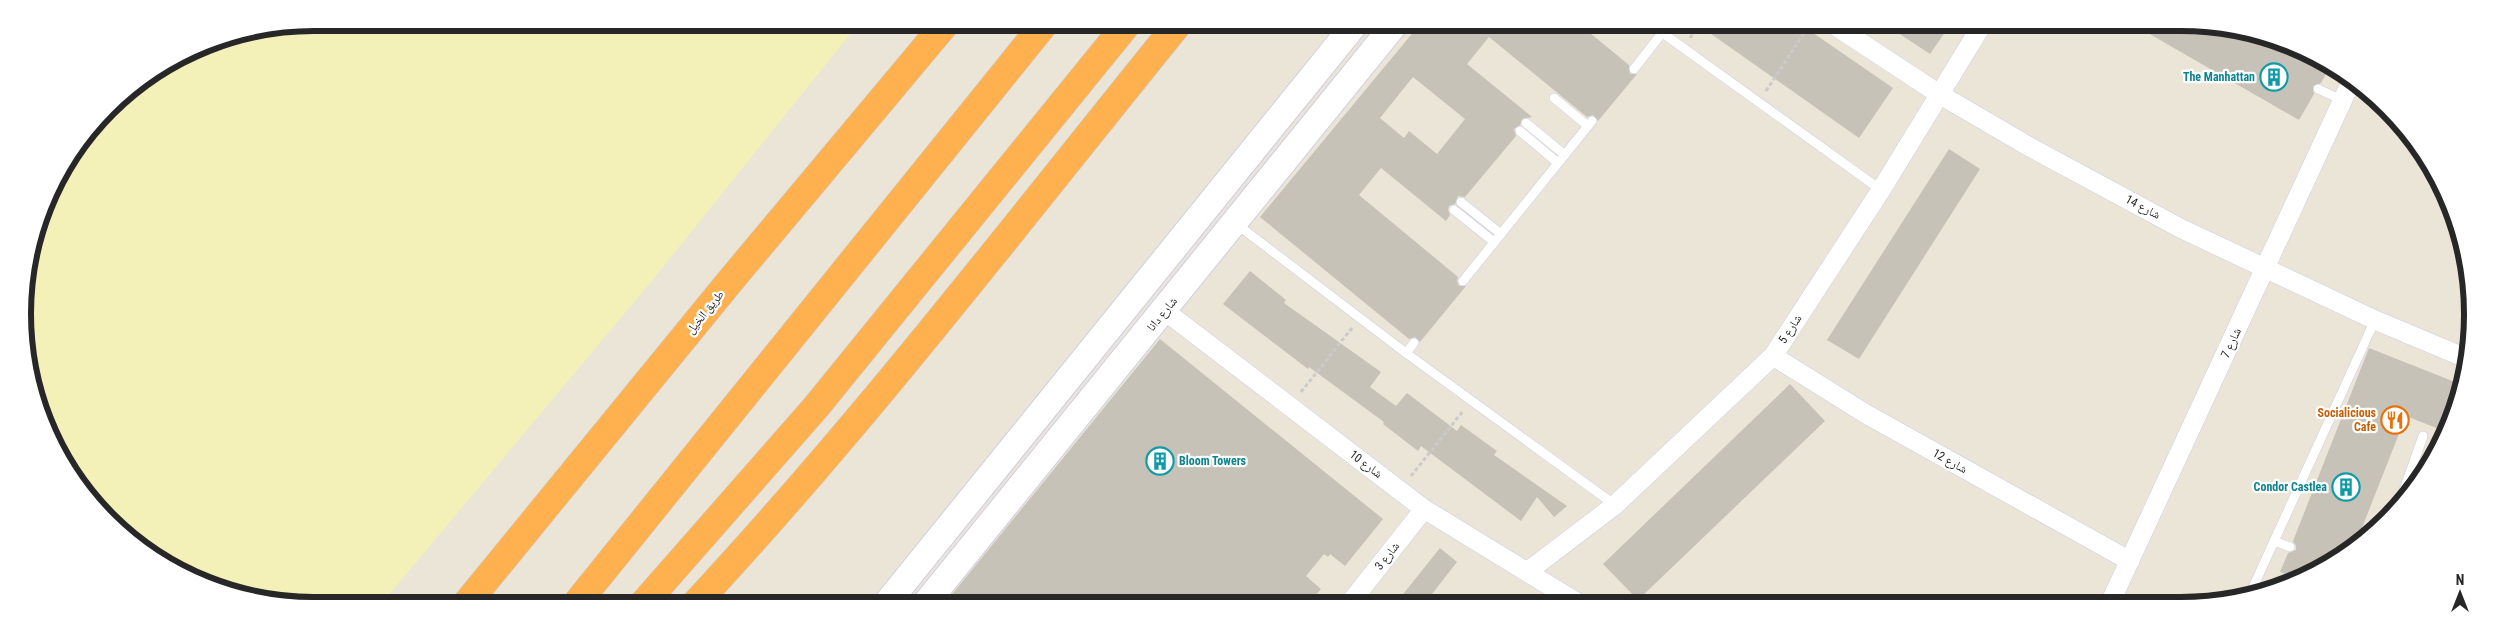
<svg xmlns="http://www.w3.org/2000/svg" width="2495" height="628" viewBox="0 0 2495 628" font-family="'Roboto Condensed','Noto Naskh Arabic',sans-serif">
  <rect width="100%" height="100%" fill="#ebe5d7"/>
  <path fill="#f3f1b8" d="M 314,23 L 859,23 L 650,283 L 382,603 L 276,603 L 168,566 L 83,492 L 33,390 L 23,295 L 53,185 L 122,95 L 203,45 Z"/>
  <g fill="#c6c2b8" fill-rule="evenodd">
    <path d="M 1420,24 L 1579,24 L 1629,65 L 1630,74 L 1637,74 L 1598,121 L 1593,115 L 1587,117 L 1489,37 L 1467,64 L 1532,117 L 1522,119 L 1520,125 L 1514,129 L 1516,136 L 1465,197 L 1458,196 L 1455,204 L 1449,206 L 1448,210 L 1450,215 L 1446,221 L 1381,168 L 1359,195 L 1458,277 L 1457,281 L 1459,286 L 1466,286 L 1420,342 L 1415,337 L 1409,339 L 1260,217 ZM 1413,77 L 1465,119 L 1437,154 L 1409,131 L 1404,138 L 1380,118 Z"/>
    <path d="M 1697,24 L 1800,24 L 1893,88 L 1859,138 Z"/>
    <path d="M 1886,25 L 1950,25 L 1930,54 Z"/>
    <path d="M 2134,25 L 2219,25 L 2327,62 L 2331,65 L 2321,83 L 2313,86 L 2314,94 L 2299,120 Z"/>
    <path d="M 1949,149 L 1980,169 L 1859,359 L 1827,340 Z"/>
    <path d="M 1250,271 L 1286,300 L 1284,303 L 1381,372 L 1370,387 L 1396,406 L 1407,393 L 1457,431 L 1461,425 L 1497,451 L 1494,455 L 1567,506 L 1554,517 L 1537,497 L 1521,521 L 1421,446 L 1418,451 L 1383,424 L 1384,422 L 1309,367 L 1308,369 L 1223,304 Z"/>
    <path d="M 1160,339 L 1383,519 L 1345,566 L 1330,554 L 1328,557 L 1324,554 L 1306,576 L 1321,589 L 1309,603 L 945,603 Z"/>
    <path d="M 2369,348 L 2460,384 L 2454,405 L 2444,431 L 2406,416 L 2356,543 L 2310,576 L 2298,579 L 2280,572 L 2288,553 L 2296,550 L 2296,546 L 2293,541 Z"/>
    <path d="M 1790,384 L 1825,421 L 1638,600 L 1603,564 Z"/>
    <path d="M 1440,548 L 1457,562 L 1425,603 L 1396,603 Z"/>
  </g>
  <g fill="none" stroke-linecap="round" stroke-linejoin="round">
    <g stroke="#cdcee2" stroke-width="10">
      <g id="lane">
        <path d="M 1650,24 L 1881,190"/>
        <path d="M 1634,69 L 1662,33"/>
        <path d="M 2318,89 L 2342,100"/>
        <path d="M 1554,98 L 1588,126"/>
        <path d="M 1526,123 L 1565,155"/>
        <path d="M 1520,131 L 1558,163"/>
        <path d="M 1461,202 L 1501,234"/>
        <path d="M 1454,210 L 1494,242"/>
        <path d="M 1235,223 L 1406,353 L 1615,505"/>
        <path d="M 1463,281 L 1592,121"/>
        <path d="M 1406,353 L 1414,343"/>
        <path d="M 2399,504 L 2423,436"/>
        <path d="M 2274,541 L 2290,547"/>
        <path d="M 2250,594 L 2375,320"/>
      </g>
    </g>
    <g stroke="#cdcee2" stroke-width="20">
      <g id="street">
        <path d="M 1834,25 L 1939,94 L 2028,146 L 2180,228 L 2375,320 L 2468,359"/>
        <path d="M 1165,311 L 1424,509 L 1578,603"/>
        <path d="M 1773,356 L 1866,414 L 2130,561"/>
        <path d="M 1527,572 L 1615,505 L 1773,356 L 1881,190 L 1982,25"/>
        <path d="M 1350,603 L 1424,509"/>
        <path d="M 2110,603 L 2351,82"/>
      </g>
    </g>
    <g stroke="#cdcee2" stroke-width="28">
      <g id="secondary">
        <path d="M 887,603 L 1355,24"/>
        <path d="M 926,603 L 1395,24"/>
      </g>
    </g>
    <g stroke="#cbcbcb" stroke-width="29">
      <g id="highway">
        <path d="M 467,603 L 731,280 L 946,23"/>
        <path d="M 577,603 L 1045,23"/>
        <path d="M 644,603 L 816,407 L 1127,24"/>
        <path d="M 696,603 C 867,419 1020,219 1178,24"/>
      </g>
    </g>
    <g stroke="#cbcbcb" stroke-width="3" stroke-dasharray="4 2.5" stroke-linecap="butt">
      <path d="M 1690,38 L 1700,24"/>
      <path d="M 1766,91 L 1810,24"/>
      <path d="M 1301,392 L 1352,328"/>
      <path d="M 1411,476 L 1463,411"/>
    </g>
    <use href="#lane" stroke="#fff" stroke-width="9"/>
    <use href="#street" stroke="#fff" stroke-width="19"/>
    <use href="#secondary" stroke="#fff" stroke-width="26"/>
    <use href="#highway" stroke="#ffb04f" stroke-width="28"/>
  </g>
  <defs>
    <g id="building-ring" transform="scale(1.4375)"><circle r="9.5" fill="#fff" stroke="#0f9aa8" stroke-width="1.5"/><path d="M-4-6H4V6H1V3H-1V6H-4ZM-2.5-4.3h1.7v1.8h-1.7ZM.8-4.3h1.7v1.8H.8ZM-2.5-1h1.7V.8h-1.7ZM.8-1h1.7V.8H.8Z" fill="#0f9aa8"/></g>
    <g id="restaurant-ring" transform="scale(1.4375)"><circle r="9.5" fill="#fff" stroke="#e8710a" stroke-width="1.5"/><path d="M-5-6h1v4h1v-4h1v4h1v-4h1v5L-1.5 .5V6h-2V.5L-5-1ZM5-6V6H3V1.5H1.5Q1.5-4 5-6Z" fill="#e8710a"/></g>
  </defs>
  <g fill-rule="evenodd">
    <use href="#building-ring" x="2274" y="77"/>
    <use href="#restaurant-ring" x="2395" y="420"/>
    <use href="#building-ring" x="1160" y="461"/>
    <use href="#building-ring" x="2346" y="487"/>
  </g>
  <g text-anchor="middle" stroke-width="4.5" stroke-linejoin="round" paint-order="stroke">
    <g font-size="12" font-weight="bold" fill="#0d838f" stroke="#fff" text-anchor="end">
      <text x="2255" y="81">The Manhattan</text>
      <text x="1179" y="465" text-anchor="start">Bloom Towers</text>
      <text x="2327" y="491">Condor Castlea</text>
    </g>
    <g font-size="12" fill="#272727" stroke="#fff">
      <text transform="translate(2143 207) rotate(28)" y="4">شارع 14</text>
      <text transform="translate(705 312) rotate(-51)" y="4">طريق الخيل</text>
      <text transform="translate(1162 314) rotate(-51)" y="4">شارع دانا</text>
      <text transform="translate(1790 329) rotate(-57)" y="4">شارع 5</text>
      <text transform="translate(2231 343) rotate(-65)" y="4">شارع 7</text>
      <text transform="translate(1950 461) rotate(29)" y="4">شارع 12</text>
      <text transform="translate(1366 464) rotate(37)" y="4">شارع 10</text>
      <text transform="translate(1387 556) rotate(-52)" y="4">شارع 3</text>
    </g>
    <g font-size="12" font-weight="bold" fill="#c56008" stroke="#fff" text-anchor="end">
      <text x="2376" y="417">Socialicious<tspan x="2376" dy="14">Cafe</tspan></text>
    </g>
  </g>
  <path d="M0 0H2495V628H0ZM314 31H2181A283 283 0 0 1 2464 314V314A283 283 0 0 1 2181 597H314A283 283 0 0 1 31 314V314A283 283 0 0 1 314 31Z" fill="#fff" fill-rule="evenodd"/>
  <path fill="none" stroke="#272727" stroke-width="6" d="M314 31H2181A283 283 0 0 1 2464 314V314A283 283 0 0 1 2181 597H314A283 283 0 0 1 31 314V314A283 283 0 0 1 314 31Z"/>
  <g transform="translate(2460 593)" stroke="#ffffff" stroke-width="4" paint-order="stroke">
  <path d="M0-4L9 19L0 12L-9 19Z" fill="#272727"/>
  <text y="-8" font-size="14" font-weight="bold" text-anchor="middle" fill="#272727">N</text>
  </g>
</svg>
